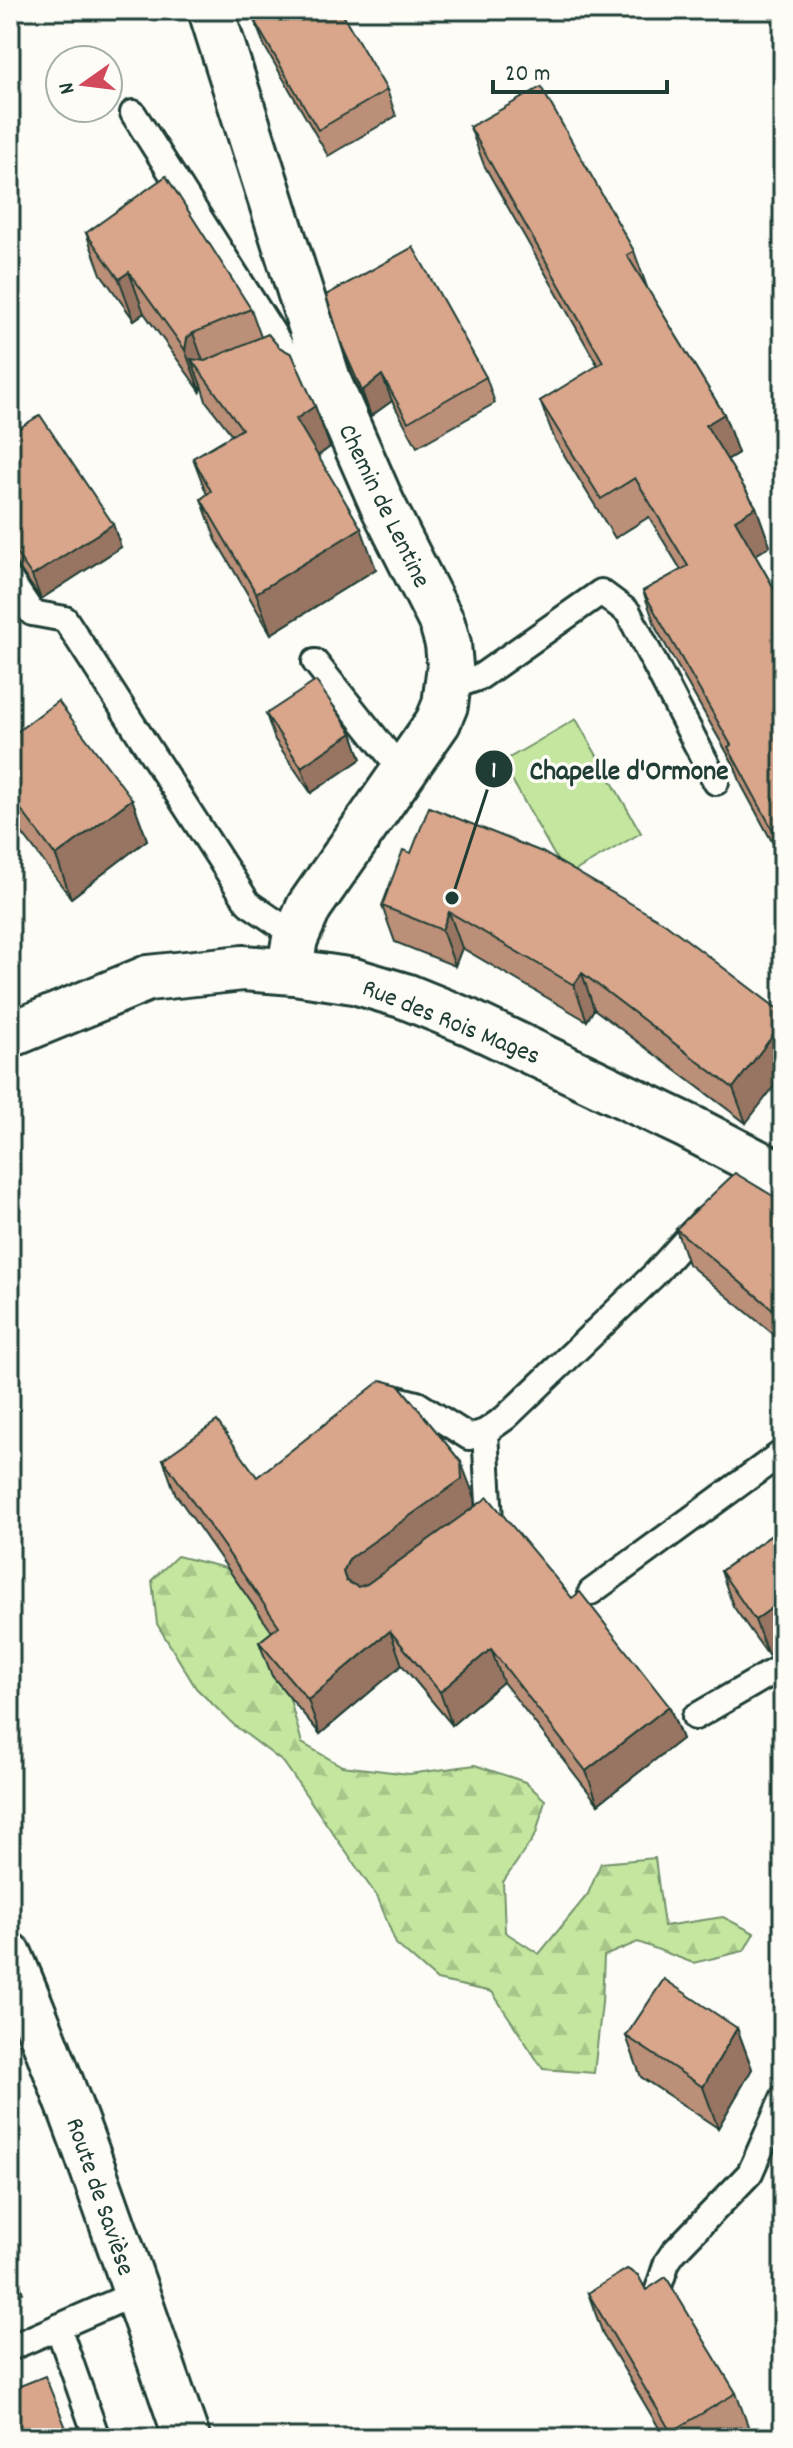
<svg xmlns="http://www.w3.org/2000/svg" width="793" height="2448" viewBox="0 0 793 2448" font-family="Dekko,sans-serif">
  <defs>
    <pattern id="forest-firs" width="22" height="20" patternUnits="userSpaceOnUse" patternTransform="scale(2)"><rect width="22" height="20" fill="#c4e69f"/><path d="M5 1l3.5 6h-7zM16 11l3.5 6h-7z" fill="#a8c68a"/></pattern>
  </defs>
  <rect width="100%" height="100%" fill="#fdfcf7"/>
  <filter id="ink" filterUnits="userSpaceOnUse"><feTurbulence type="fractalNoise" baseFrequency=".0125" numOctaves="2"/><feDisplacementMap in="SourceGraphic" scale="16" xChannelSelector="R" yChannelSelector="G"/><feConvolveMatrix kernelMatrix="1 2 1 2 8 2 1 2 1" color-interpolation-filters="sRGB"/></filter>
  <g filter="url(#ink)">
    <path fill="url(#forest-firs)" stroke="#72926a" stroke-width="2" d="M 177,1556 L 226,1568 L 251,1590 L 289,1639 L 286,1685 L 302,1743 L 342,1766 L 409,1774 L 475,1765 L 525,1782 L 545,1800 L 536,1834 L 503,1882 L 505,1932 L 539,1954 L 588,1894 L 601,1863 L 655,1858 L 664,1926 L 723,1917 L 754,1933 L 744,1951 L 693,1963 L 638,1942 L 604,1956 L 602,2003 L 594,2073 L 543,2069 L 492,1992 L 437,1980 L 396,1944 L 378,1898 L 284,1763 L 234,1725 L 196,1688 L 157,1624 L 152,1580 Z"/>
    <path fill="#c4e69f" stroke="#72926a" stroke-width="2" d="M 576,719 L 641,833 L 566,876 L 502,762 Z"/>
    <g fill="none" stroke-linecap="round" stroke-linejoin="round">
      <g stroke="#1f3d34" stroke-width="30">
        <g id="lane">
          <path d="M 133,113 L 288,357 C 302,375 304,384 329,383"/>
          <path d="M 10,580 L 32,613 L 65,619 L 248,903 L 296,936"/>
          <path d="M 315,662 L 403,772"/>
          <path d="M 449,682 L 466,682 L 480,677 L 601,592 L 628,612 L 716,782"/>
          <path d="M 384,1402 L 390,1397 L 417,1404 L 469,1437 L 485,1432 L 505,1418 L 654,1275 L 703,1221"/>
          <path d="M 482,1525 L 490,1520 L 485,1432"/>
          <path d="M 591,1592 L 783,1452"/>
          <path d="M 695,1717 L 783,1666"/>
          <path d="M 654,2302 L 667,2262 L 673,2253 L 750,2173 L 783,2098"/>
          <path d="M 58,2327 L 97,2438"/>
          <path d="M 10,2348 L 136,2293"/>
        </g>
      </g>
      <g stroke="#1f3d34" stroke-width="50">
        <path id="street" d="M 211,10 L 329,383 L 383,506 L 442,623 L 448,644 L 450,666 L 445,705 L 438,722 L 309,907 L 295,939 L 289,971"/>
      </g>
      <g stroke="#1f3d34" stroke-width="50">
        <g id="secondary">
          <path d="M 10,1035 L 148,978 L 243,968 L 294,972 L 354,981 L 405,996 L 469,1022 L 689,1127 L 783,1176"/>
          <path d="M 10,1956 C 77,2114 130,2276 187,2438"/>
        </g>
      </g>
      <use href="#lane" stroke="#fdfcf7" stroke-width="24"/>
      <use href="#street" stroke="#fdfcf7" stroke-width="44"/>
      <use href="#secondary" stroke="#fdfcf7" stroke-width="44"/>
    </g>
    <g fill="#bb8f78" stroke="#1f3d34" stroke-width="2">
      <path d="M 255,22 L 387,90 L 396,116 L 328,156 L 265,47 Z"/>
      <path d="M 470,127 L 634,251 L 648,290 L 724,414 L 738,453 L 727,460 L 756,507 L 770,546 L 755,555 L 783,604 L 783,862 L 742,786 L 734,765 L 657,630 L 643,591 L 681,570 L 649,517 L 615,538 L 555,440 L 540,401 L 598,366 L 484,165 Z"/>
      <path d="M 86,233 L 251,309 L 261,337 L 315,406 L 330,447 L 318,456 L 376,569 L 271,634 L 216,540 L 201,499 L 207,495 L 193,458 L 232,435 L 206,401 L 201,385 L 200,391 L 144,313 L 134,320 L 101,274 Z"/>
      <path d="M 343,348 L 486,377 L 495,403 L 417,447 L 392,401 L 371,416 L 352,374 Z"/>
      <path d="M 10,434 L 121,547 L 41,599 L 10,555 Z"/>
      <path d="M 266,714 L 352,733 L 361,759 L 311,793 L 275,740 Z"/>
      <path d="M 10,737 L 132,799 L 147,840 L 71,898 L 10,817 Z"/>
      <path d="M 411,853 L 783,1013 L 746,1123 L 594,1009 L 587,1021 L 462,948 L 455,966 L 395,942 L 382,906 Z"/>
      <path d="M 783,1202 L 783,1342 L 688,1264 L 676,1229 Z"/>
      <path d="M 163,1459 L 257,1477 L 474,1496 L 474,1507 L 572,1598 L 669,1706 L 682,1739 L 598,1804 L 503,1682 L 452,1725 L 402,1665 L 320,1734 L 272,1676 L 259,1642 L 272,1632 L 175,1493 Z"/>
      <path d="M 783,1527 L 768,1655 L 733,1606 L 721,1571 Z"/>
      <path d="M 737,2028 L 752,2069 L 718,2128 L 641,2077 L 626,2036 Z"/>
      <path d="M 783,2099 L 783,2127 L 775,2106 Z"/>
      <path d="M 10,2256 L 23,2293 L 10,2298 Z"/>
      <path d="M 588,2293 L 736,2393 L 751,2434 L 744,2438 L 665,2438 L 603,2334 Z"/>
    </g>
    <g fill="#987462" stroke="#1f3d34" stroke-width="2">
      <path d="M 129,272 L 144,313 L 134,320 L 119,279 Z"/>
      <path d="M 193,333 L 208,375 L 191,359 L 201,385 L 200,391 L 185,350 L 187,338 Z"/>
      <path d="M 382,375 L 392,401 L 371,416 L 362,391 Z"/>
      <path d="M 315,406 L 330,447 L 311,461 L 296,419 Z"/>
      <path d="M 724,414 L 738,453 L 720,464 L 706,425 Z"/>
      <path d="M 756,507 L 770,546 L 749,559 L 735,520 Z"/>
      <path d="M 113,524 L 121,547 L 41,599 L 32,576 Z"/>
      <path d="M 361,528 L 376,569 L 271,634 L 256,593 Z"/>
      <path d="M 352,733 L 361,759 L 311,793 L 301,767 Z"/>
      <path d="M 132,799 L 147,840 L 71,898 L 56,856 Z"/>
      <path d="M 449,912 L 462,948 L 455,966 L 442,930 Z"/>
      <path d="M 582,973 L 594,1009 L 587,1021 L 574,985 Z"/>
      <path d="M 783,1022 L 783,1075 L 746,1123 L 733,1088 Z"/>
      <path d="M 461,1462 L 474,1496 L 475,1513 L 355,1606 L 343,1572 L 349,1559 Z"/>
      <path d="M 783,1600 L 783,1644 L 768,1655 L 755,1620 Z"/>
      <path d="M 390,1631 L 402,1665 L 320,1734 L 308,1700 Z"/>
      <path d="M 491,1649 L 503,1682 L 452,1725 L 440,1692 Z"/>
      <path d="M 669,1706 L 682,1739 L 598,1804 L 586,1771 Z"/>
      <path d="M 737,2028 L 752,2069 L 718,2128 L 703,2087 Z"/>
    </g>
    <g fill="#d9a68c" stroke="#1f3d34" stroke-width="2">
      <path d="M 275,10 L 340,10 L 387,90 L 318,130 L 255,22 Z"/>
      <path d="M 541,87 L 634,251 L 627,255 L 724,414 L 706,425 L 756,507 L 735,520 L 783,604 L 783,849 L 728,747 L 731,745 L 643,591 L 688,566 L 635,478 L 601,499 L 540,401 L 603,362 L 470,127 Z"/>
      <path d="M 166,176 L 251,309 L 193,333 L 187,338 L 185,350 L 129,272 L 119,279 L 86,233 Z"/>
      <path d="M 413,247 L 486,377 L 408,422 L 382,375 L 362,391 L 343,348 L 326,295 Z"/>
      <path d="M 268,334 L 279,347 L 292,354 L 315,406 L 296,419 L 361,528 L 256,593 L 201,499 L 211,491 L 193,458 L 242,429 L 191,359 L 205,361 Z"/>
      <path d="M 40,415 L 113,524 L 32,576 L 10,544 L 10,434 Z"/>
      <path d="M 316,681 L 352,733 L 301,767 L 266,714 Z"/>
      <path d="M 58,701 L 132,799 L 56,856 L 10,795 L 10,737 Z"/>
      <path d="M 429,807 L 542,852 L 666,924 L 783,1013 L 783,1022 L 733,1088 L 582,973 L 574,985 L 449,912 L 442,930 L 382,906 L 403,850 L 411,853 Z"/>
      <path d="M 735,1173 L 783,1202 L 783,1314 L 781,1316 L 676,1229 Z"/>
      <path d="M 381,1380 L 399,1385 L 461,1462 L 462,1479 L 349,1559 L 343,1572 L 346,1581 L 358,1587 L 367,1584 L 488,1497 L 572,1598 L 580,1592 L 669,1706 L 586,1771 L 491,1649 L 440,1692 L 390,1631 L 308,1700 L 259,1642 L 279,1626 L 163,1459 L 217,1421 L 257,1477 Z"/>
      <path d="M 783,1527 L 783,1600 L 755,1620 L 721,1571 Z"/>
      <path d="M 664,1979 L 737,2028 L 703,2087 L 626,2036 Z"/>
      <path d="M 783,2099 L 783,2115 L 775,2106 Z"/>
      <path d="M 627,2269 L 638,2275 L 646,2290 L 666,2277 L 736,2393 L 671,2432 L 588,2293 Z"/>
      <path d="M 45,2376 L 70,2438 L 10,2438 L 10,2390 Z"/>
    </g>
  </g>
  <g text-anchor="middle" stroke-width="7" stroke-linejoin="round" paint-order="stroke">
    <g font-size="26" fill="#1f3d34" stroke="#fdfcf7">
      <text transform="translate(386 505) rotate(64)" y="9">Chemin de Lentine</text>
      <text transform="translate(452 1020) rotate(22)" y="9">Rue des Rois Mages</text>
      <text transform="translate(102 2196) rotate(71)" y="9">Route de Savièse</text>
    </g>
  </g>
  <path fill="none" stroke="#1f3d34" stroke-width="3" d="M452 898L494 769"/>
  <g fill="#1f3d34" stroke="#fdfcf7" stroke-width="3">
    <circle cx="452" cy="898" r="8"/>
    <circle cx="494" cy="769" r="20"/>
  </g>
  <g font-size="24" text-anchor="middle" font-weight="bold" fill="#fff">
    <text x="494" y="777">1</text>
  </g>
  <g font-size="28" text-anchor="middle" font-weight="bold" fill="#1f3d34" stroke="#fdfcf7" stroke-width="7" stroke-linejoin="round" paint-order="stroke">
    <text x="629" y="779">Chapelle d'Ormone</text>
  </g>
  <rect width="793" height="2448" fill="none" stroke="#fdfcf7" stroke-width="40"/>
  <rect x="20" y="20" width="753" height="2408" fill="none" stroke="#1f3d34" stroke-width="3" filter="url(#ink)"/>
  <g transform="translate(84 84) rotate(256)"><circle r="38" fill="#fdfcf7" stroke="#a4b0a9" stroke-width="2"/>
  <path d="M0-6L14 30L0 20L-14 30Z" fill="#d1495b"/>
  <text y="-12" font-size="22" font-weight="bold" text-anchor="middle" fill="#1f3d34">N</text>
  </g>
  <path d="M493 80v12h174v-12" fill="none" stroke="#1f3d34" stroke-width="4"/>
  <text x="505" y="80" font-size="24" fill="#1f3d34" stroke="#fdfcf7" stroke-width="6" paint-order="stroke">20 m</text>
</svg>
